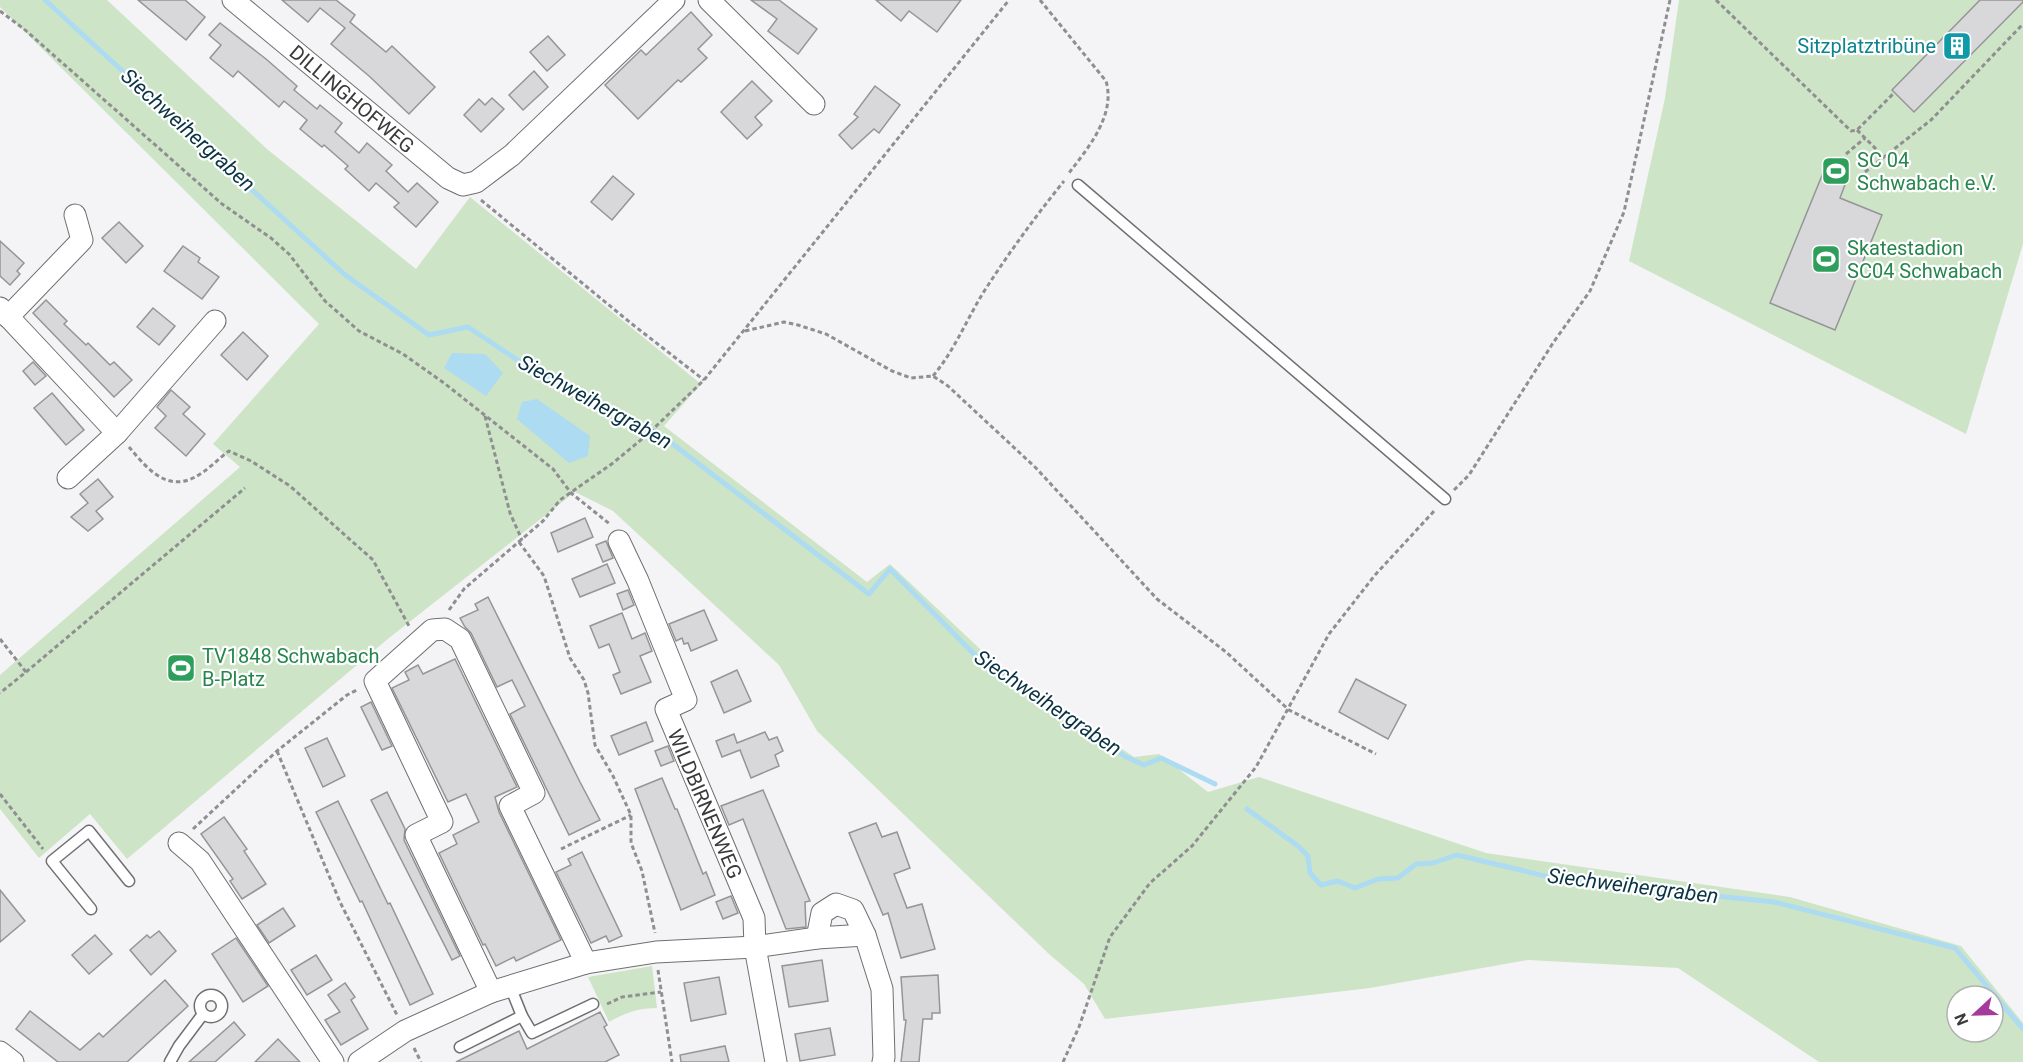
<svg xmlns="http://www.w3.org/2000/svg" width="2023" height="1062" viewBox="0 0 2023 1062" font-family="Roboto,sans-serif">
  <rect width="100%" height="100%" fill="#f4f4f7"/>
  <g fill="#cde5c6" fill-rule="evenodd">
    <path d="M 0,0 L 107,0 L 267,149 L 416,269 L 470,197 L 701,384 L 664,426 L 867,582 L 890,564 L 997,665 L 1134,757 L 1159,754 L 1208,792 L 1259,777 L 1486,853 L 1790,897 L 1961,946 L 2023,1023 L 2023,1062 L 1819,1062 L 1678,968 L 1528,960 L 1370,988 L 1105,1019 L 1084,984 L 1049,954 L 817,731 L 779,665 L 613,511 L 575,492 L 389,638 L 127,859 L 90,814 L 39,858 L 0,809 L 0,675 L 240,467 L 213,444 L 319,324 L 0,7 ZM 1957,996 L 1993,996 L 1993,1032 L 1957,1032 Z"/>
    <path d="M 1679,0 L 2023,0 L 2023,244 L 1966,434 L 1629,261 L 1665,98 Z"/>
    <path d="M 652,966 L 657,1008 C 638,1008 625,1013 609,1022 L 588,977 Z"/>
  </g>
  <g fill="#addbf1">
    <path d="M 452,353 L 485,354 L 503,373 L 486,396 L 444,368 Z"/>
    <path d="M 537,399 L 590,436 L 588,456 L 569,463 L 517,419 L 522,402 Z"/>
  </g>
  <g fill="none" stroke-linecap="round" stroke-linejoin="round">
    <g stroke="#addbf1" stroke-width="5">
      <path d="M 45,0 L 344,274 L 429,335 L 468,327 L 525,365 L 657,432 L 869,594 L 890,569 L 977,657 L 1126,757 L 1144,765 L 1161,758 L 1215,784"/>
      <path d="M 1247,809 L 1298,846 L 1308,856 L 1310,873 L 1321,885 L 1338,881 L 1355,888 L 1378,879 L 1398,878 L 1416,864 L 1433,863 L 1457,855 L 1562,880 L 1774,902 L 1955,948 L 2023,1029"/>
    </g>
  </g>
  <g fill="#d8d8db" stroke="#959598" stroke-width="1.5">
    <path d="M 138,0 L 185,0 L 205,17 L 186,40 Z"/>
    <path d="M 282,0 L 336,0 L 355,15 L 350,22 L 386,52 L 392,46 L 435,87 L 409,114 L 369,76 L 331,44 L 345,28 L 320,8 L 308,22 Z"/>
    <path d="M 751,0 L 779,0 L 817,29 L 798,54 L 768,31 L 777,19 Z"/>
    <path d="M 876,0 L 961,0 L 937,32 L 909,11 L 901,21 Z"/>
    <path d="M 1980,0 L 2023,0 L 2023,2 L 1914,112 L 1892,90 Z"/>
    <path d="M 691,12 L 712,35 L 698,49 L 707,58 L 681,82 L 678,80 L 638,119 L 605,85 L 641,50 L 646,55 Z"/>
    <path d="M 220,23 L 266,59 L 297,86 L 294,90 L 317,109 L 320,105 L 342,123 L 335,132 L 359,153 L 367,143 L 392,165 L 386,171 L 408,192 L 417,183 L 438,202 L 416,227 L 394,207 L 399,203 L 376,183 L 369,191 L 345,169 L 348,166 L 324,145 L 322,147 L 300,129 L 307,120 L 284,101 L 279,107 L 238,71 L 233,77 L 210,58 L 221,45 L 209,35 Z"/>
    <path d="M 548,36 L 565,55 L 547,71 L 530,52 Z"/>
    <path d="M 534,71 L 548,87 L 523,110 L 509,95 Z"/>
    <path d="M 752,81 L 772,101 L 755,117 L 762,125 L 747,139 L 721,112 Z"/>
    <path d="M 875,86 L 900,105 L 879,133 L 874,129 L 852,149 L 839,135 L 858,117 L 854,114 Z"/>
    <path d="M 492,98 L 504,109 L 481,132 L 464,115 L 479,99 L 485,105 Z"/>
    <path d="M 1823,173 L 1846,182 L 1840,198 L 1882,215 L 1835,330 L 1770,303 Z"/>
    <path d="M 613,176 L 634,194 L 612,220 L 591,202 Z"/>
    <path d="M 119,222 L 143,246 L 126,263 L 102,238 Z"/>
    <path d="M 0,241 L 24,263 L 17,271 L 20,274 L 10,285 L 0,276 Z"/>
    <path d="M 183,246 L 200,258 L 198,262 L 219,277 L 202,299 L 164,271 Z"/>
    <path d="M 46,300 L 67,321 L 64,324 L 86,345 L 88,343 L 110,365 L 114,362 L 132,380 L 114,397 L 33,313 Z"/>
    <path d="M 153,308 L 175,326 L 159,345 L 137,327 Z"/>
    <path d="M 243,332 L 268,356 L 247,380 L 221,355 Z"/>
    <path d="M 33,362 L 46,376 L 35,385 L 23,371 Z"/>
    <path d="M 171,390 L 190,407 L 183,414 L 205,434 L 186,456 L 155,428 L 166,416 L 157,407 Z"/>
    <path d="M 52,393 L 84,430 L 66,445 L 34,408 Z"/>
    <path d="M 98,479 L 113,497 L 96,511 L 103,519 L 88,531 L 71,517 L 88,503 L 80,494 Z"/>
    <path d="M 585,518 L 593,537 L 558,552 L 551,533 Z"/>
    <path d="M 606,541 L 613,558 L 603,562 L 596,545 Z"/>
    <path d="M 607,564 L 615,583 L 580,597 L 572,579 Z"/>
    <path d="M 628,590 L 634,605 L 623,610 L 617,594 Z"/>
    <path d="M 488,597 L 580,782 L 600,820 L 569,835 L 510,714 L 525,706 L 512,680 L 497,687 L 471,633 L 465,627 L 460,618 L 478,610 L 475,604 Z"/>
    <path d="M 704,610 L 717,640 L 691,651 L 688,643 L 684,644 L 682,638 L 676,641 L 669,624 Z"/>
    <path d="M 622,613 L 632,639 L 645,633 L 652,651 L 640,656 L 651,682 L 621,694 L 613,675 L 620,672 L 609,644 L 599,648 L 590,626 Z"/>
    <path d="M 455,659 L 517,787 L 495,797 L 499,812 L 561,940 L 516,961 L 514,957 L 496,966 L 485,944 L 483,945 L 439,853 L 457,844 L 453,835 L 479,822 L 466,794 L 448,802 L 392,688 L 409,680 L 405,672 L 418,665 L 423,674 Z"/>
    <path d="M 737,670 L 751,701 L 724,713 L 711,682 Z"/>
    <path d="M 1356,679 L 1406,705 L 1388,739 L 1339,712 Z"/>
    <path d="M 371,702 L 392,746 L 382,750 L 361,707 Z"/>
    <path d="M 646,722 L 653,741 L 619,755 L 611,736 Z"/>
    <path d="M 765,732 L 769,740 L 777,737 L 783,751 L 775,755 L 779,766 L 751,778 L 740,750 L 722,757 L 716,741 L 734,734 L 737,743 Z"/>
    <path d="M 327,738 L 345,776 L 323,787 L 305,748 Z"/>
    <path d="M 668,746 L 674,761 L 661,766 L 655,751 Z"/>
    <path d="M 662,778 L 675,809 L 677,809 L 703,874 L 706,872 L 715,895 L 681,910 L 635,789 Z"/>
    <path d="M 763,790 L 810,901 L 805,902 L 806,927 L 786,929 L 743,819 L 729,825 L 721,806 Z"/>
    <path d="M 387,792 L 405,829 L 404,840 L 460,956 L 452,960 L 371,800 Z"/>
    <path d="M 338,801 L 388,904 L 390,903 L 433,994 L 410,1005 L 362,901 L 360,902 L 316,812 Z"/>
    <path d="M 224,817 L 247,849 L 244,851 L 266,884 L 242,899 L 230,881 L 233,879 L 201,834 Z"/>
    <path d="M 876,823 L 882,837 L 897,832 L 910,868 L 894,874 L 907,908 L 922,904 L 935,949 L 901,958 L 888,913 L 883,915 L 849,833 Z"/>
    <path d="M 582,852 L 622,936 L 609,942 L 606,936 L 591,943 L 556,872 L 571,865 L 568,859 Z"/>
    <path d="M 0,890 L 25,921 L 0,942 Z"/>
    <path d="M 731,896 L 738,913 L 723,919 L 716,902 Z"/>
    <path d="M 283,908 L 295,926 L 269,943 L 257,925 Z"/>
    <path d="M 159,931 L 176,951 L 151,975 L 130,950 L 147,935 L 150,938 Z"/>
    <path d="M 95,935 L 112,954 L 89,974 L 72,955 Z"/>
    <path d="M 236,938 L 268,986 L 243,1002 L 212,954 Z"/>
    <path d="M 316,955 L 332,980 L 307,995 L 291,970 Z"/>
    <path d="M 822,960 L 828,1001 L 789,1007 L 782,966 Z"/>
    <path d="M 938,975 L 940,1013 L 932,1013 L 932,1019 L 923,1019 L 919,1062 L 901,1062 L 906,1020 L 904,1020 L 901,977 Z"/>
    <path d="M 719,977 L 726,1014 L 691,1021 L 684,983 Z"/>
    <path d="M 165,980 L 188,1006 L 127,1062 L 58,1062 L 16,1029 L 30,1011 L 80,1050 L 99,1033 L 103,1037 Z"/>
    <path d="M 345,983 L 355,997 L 351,1000 L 368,1029 L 341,1045 L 325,1020 L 340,1012 L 328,995 Z"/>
    <path d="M 600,1012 L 607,1025 L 604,1027 L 619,1055 L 605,1062 L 456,1062 L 519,1031 L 527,1049 Z"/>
    <path d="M 234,1022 L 245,1035 L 215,1062 L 189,1062 Z"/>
    <path d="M 830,1028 L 835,1055 L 800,1061 L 795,1034 Z"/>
    <path d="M 278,1039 L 300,1062 L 255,1062 Z"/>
    <path d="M 725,1046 L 729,1062 L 681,1062 L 680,1055 Z"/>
  </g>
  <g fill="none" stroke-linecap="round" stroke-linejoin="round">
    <g stroke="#6f6f72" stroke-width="13">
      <g id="lane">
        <path d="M 1078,185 L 1445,499"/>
        <path d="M 91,909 L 52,861 L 89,831 L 129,881"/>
        <path d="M 510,986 L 522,1016 L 532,1033 L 593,1004"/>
        <circle cx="211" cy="1006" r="11"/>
        <path d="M 460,1047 L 522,1016"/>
        <path d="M 170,1062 L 179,1046 L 203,1014"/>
      </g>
    </g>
    <g stroke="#6f6f72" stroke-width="23">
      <g id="street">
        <path d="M 233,0 L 448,178 L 463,185 L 476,182 L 512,155 L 674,0"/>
        <path d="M 709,0 L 814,104"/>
        <path d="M 0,308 L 117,433"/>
        <path d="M 8,317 L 82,240 L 75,215"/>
        <path d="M 68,478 L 117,433 L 215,321"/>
        <path d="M 619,541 L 638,581 L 686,700 L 666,709 L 754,918 L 755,947 L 776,1062"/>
        <path d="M 179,843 L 200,861 L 333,1062"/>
        <path d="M 817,938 L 822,913 L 836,904 L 853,910 L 865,935 L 882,989 L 884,1057 L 883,1062"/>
        <path d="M 491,992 L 416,835 L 442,822 L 375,681 L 432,630 L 445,629 L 460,639 L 534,793 L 510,806 L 586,963"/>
        <path d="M 0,1052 L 13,1062"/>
        <path d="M 359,1062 L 405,1031 L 491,992 L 586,963 L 656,952 L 755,947 L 817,938 L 865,935"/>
      </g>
    </g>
    <g stroke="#8f8f91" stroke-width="3" stroke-dasharray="4.5 3" stroke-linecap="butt">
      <path d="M 1040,0 L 1106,81 C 1116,115 1088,148 1069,173"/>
      <path d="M 1716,0 L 1851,131 L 1857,130 L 1893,94"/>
      <path d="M 0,11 L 24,29 L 222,204 L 271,238 L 289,254 L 325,301 L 359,331 L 403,354 L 444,383 L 553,469 L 571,493 L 611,525"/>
      <path d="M 1857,130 L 1878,151"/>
      <path d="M 1846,154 L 1865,138"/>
      <path d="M 1865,172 L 1931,120 L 2023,24"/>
      <path d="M 481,200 L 632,324 L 704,380"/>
      <path d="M 745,331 L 784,322 L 798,325 L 826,334 L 892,371 L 911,378 L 933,376 L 948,386 L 1036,468 L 1157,599 L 1226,652 L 1289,710 L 1376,754"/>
      <path d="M 933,376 C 954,351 966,321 983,293 C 1008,254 1035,217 1064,181"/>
      <path d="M 485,416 L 510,513 L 522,540"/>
      <path d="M 129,447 C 145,466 166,493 195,477 C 207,471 218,459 229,451 L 251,461 L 290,486 L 373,560 L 409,626"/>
      <path d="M 1454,490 L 1469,475 L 1553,343 L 1590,291 L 1624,212 L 1670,0"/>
      <path d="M 519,542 L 544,576 L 570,658 L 584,680 L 588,693 L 595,745 L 613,776 L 631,815 L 631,843 L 642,871 L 655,933"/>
      <path d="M 449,610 L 464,589 L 543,521 L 560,500 L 613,463 L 648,434 L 704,380 L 1009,0"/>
      <path d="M 0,639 L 26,672 L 0,693"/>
      <path d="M 26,672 L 245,488"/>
      <path d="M 277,751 L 340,902 L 397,1015"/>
      <path d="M 0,794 L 43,849"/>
      <path d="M 193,829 L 277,751 L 347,695 L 357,690"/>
      <path d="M 561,849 L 631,815"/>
      <path d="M 658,970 L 672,1062"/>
      <path d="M 607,1004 L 622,997 L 661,992"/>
      <path d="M 414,1048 L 421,1062"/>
      <path d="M 1063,1062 L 1079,1027 L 1110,937 L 1150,883 L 1192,846 L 1256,767 L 1329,634 L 1375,575 L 1435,510"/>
    </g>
    <use href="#lane" stroke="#fff" stroke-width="10"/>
    <use href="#street" stroke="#fff" stroke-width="21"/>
  </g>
  <defs>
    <g id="building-square" transform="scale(1.5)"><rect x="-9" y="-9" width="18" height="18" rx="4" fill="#0f9aa8" stroke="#fff"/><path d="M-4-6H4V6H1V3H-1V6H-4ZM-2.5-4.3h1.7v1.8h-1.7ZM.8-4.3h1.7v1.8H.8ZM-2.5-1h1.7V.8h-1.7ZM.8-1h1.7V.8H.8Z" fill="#fff"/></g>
    <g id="stadium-square" transform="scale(1.5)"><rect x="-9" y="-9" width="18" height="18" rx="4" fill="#2e9e5b" stroke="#fff"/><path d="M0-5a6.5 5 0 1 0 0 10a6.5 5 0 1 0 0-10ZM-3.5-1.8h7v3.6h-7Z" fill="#fff"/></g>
  </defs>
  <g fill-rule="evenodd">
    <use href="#building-square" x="1957" y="46"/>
    <use href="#stadium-square" x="1836" y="171"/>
    <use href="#stadium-square" x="1826" y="259"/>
    <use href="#stadium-square" x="181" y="668"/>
  </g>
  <g text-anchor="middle" stroke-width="4.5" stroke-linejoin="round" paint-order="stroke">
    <g font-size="20" fill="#0d838f" stroke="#fff" text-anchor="end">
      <text x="1936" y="53">Sitzplatztribüne</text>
    </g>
    <g font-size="20" fill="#3b3b3c" stroke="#fff">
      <text transform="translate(352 99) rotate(40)" y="7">DILLINGHOFWEG</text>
      <text transform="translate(705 804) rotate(67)" y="7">WILDBIRNENWEG</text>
    </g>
    <g font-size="20" fill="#27864d" stroke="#fff" text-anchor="start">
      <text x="1857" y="167">SC 04<tspan x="1857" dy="23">Schwabach e.V.</tspan></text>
      <text x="1847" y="255">Skatestadion<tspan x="1847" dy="23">SC04 Schwabach</tspan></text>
      <text x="202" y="663">TV1848 Schwabach<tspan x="202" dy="23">B-Platz</tspan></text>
    </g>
    <g font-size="21" font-style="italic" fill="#0a3343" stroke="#fff">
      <text transform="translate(188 130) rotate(42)" y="7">Siechweihergraben</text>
      <text transform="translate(595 402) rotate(29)" y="7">Siechweihergraben</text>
      <text transform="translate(1048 703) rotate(34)" y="7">Siechweihergraben</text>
      <text transform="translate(1633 886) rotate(7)" y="7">Siechweihergraben</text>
    </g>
  </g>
  <g transform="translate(1975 1014) rotate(248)"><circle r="28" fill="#ffffff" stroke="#b1b1b1" stroke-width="1.5"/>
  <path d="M0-4.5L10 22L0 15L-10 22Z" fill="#a33a9c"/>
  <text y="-9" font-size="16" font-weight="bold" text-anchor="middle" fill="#3b3b3c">N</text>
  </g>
</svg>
